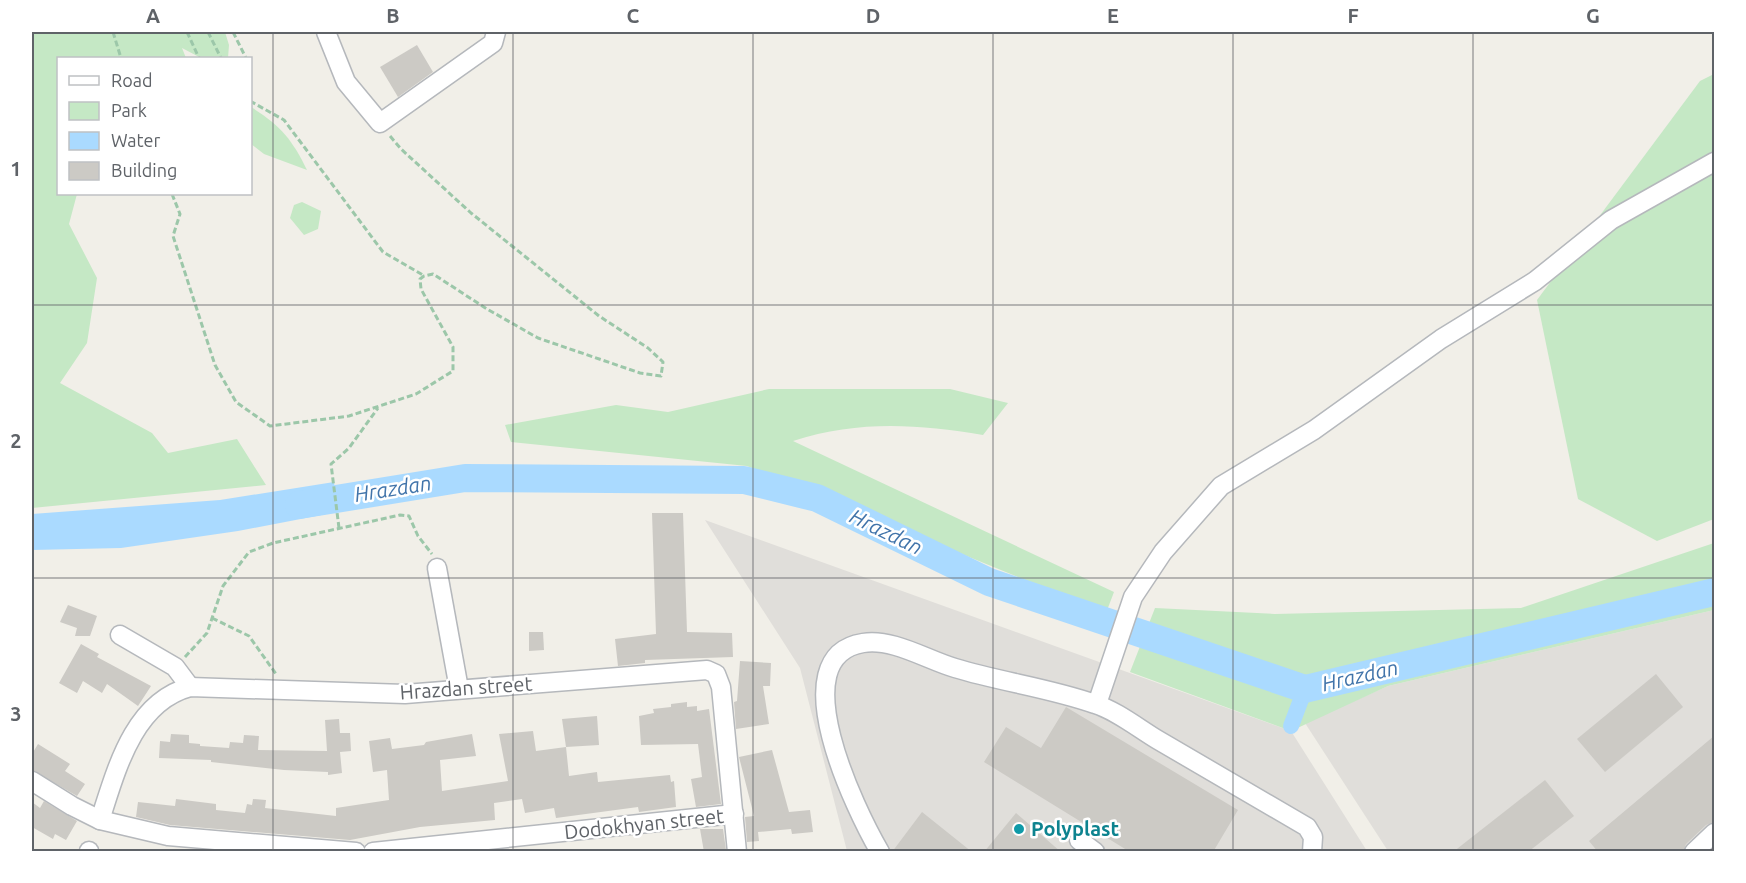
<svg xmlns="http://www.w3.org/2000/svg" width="1746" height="883" viewBox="0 0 1746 883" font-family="Ubuntu,sans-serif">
  <rect width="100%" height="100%" fill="#f1efe8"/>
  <g fill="#e0deda">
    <path d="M 705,520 L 1291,731 L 1367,851 L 847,851 L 800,668 Z"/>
    <path d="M 1714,610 L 1714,851 L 1388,851 L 1305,723 L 1388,686 Z"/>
  </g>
  <g fill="#c5e8c5">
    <path d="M 32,32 L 225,32 L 229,45 L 228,58 L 201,58 L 182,48 L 186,58 L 58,58 L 58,194 L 77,194 L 69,224 L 97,278 L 87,343 L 60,383 L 152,433 L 168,453 L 237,439 L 266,485 L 32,508 Z"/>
    <path d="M 1714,74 L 1714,519 L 1657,541 L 1578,499 L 1537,300 L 1700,81 Z"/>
    <path d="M 251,107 C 280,125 292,139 307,170 L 264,154 L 251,144 Z"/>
    <path d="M 302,202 L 321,211 L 318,229 L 304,235 L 290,218 L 294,205 Z"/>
    <path d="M 769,389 L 950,389 L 1008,403 L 983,435 C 917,424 858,420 793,441 L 1114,592 L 1106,613 L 747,466 L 511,442 L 505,425 L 616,405 L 668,412 Z"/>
    <path d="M 1714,543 L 1714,610 L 1388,686 L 1291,731 L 1130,672 L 1155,608 L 1275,614 L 1521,608 Z"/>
  </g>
  <path fill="#aadaff" d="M 334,482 L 337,512 L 238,531 L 121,548 L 32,550 L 32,514 L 220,500 Z"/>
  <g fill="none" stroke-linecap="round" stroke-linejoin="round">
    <path stroke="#aadaff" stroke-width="16" d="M 1291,726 L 1305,689"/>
    <path stroke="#aadaff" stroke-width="28" d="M 299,505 L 465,478 L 744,480 L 817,498 L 989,582 L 1305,689 L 1714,592"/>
  </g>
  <g fill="#cccac5">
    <path d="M 417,45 L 433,72 L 398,97 L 380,67 Z"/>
    <path d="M 652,513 L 683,513 L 687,632 L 732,633 L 733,657 L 645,660 L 645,663 L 618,666 L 615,639 L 656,634 Z"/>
    <path d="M 68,605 L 97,616 L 90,636 L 75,636 L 77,628 L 60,622 Z"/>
    <path d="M 529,632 L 543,632 L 544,650 L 529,651 Z"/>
    <path d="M 81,644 L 99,654 L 97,657 L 151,686 L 138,706 L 107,684 L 102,693 L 83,681 L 77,693 L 59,683 Z"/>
    <path d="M 740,661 L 771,663 L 770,686 L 763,686 L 769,724 L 736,729 L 734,702 L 737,701 Z"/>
    <path d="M 1656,674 L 1683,707 L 1605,772 L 1577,739 Z"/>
    <path d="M 687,702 L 687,707 L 697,706 L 697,711 L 709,709 L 721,804 L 696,807 L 691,779 L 702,777 L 698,744 L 641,745 L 639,716 L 654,713 L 653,709 L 671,707 L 671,704 Z"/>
    <path d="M 1066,707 L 1238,810 L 1213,852 L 1130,852 L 984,762 L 1006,727 L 1041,748 Z"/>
    <path d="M 597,716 L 599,745 L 566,747 L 562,719 Z"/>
    <path d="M 339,719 L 340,733 L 350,733 L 351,751 L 340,752 L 342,773 L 328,775 L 328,772 L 284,770 L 211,762 L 211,760 L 159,758 L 160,741 L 170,742 L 171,734 L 189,735 L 189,743 L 200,744 L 200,746 L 229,748 L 230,742 L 243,743 L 244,735 L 259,736 L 258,750 L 327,751 L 325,720 Z"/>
    <path d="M 533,731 L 536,751 L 566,747 L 569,776 L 597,772 L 598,782 L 670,775 L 671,782 L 674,781 L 676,807 L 639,812 L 638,807 L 556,818 L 554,808 L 525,813 L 522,799 L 494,803 L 495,820 L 420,827 L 350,840 L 170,825 L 136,817 L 138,802 L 175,806 L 176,799 L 216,804 L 216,810 L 245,813 L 247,804 L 252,805 L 253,799 L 266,800 L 265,808 L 336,816 L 336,808 L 389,800 L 387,770 L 373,772 L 369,741 L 390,738 L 392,749 L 424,745 L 426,742 L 472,734 L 476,756 L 440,760 L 442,791 L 508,781 L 499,734 Z"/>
    <path d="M 1714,736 L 1714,822 L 1706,825 L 1686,844 L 1683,852 L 1598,852 L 1589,841 Z"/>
    <path d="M 38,744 L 70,764 L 65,771 L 85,784 L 77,796 L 32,770 L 32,754 Z"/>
    <path d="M 772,750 L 789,812 L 810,810 L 813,832 L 792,834 L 791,829 L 758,832 L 759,841 L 747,842 L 745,817 L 754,816 L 739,757 Z"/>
    <path d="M 1545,780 L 1574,816 L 1528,852 L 1453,852 Z"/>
    <path d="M 44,801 L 77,821 L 66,840 L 55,834 L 53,839 L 32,827 L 32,802 L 40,808 Z"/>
    <path d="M 922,812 L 972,852 L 892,852 Z"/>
    <path d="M 1016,813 L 1061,852 L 984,852 Z"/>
    <path d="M 700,829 L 723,829 L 726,850 L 704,852 Z"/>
  </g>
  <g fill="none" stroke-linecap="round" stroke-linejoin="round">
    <g stroke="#b5b8bc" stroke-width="21">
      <g id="minor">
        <path d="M 326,32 L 346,82 L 380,123 L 493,43 L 496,32"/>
        <path d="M 437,568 L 459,689"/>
        <path d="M 120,635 L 175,667 L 190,687"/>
        <path d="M 1097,704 L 1133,597 L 1163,552 L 1221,486 L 1314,430 L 1441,339 L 1535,281 L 1611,220 L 1714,162"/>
        <path d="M 32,781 L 72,806 L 100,820 L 168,836 L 356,852"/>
        <path d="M 100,820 C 116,771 133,702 190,687 L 405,694 L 707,670 L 716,674 L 721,687 L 737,852"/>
        <path d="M 1079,840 L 1095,852"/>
        <path d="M 89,852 L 89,851"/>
        <path d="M 373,852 L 734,814"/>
        <path d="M 880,852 C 856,811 780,656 863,643 C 893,638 927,660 955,668 C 1001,682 1050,688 1095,704 C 1117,711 1138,728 1158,740 C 1208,769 1258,798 1307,827 L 1313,837 L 1312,852"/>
        <path d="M 1694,852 L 1714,833"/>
      </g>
    </g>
    <g stroke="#9cc7a9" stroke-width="3" stroke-dasharray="6 3" stroke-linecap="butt">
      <path d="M 113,32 L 121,58"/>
      <path d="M 187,32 L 199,58"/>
      <path d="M 208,32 L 221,58"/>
      <path d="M 233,32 L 246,58"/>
      <path d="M 250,101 L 284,120 L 383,252 L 423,275"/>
      <path d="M 172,194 L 180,214 L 173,236 L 215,365 L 236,402 L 270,426 L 349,416 L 416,394 L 453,371 L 453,347 L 421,289 L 420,279 L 424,276 L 433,274 L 487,309 L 538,338 L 640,373 L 661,376 L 663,362 L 648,348 L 599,316 L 471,213 L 401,149 L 390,136"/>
      <path d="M 339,528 L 331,464 L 349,448 L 378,408"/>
      <path d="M 212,618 L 249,636 L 276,674"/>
      <path d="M 185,657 L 207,633 L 223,586 L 249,552 L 273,543 L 400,515 L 409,516 L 418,536 L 432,554"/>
    </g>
    <use href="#minor" stroke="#fff" stroke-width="18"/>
  </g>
  <path fill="none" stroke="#5f6368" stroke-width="1.5" stroke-opacity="0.55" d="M 273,32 L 273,852M 513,32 L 513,852M 753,32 L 753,852M 993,32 L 993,852M 1233,32 L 1233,852M 1473,32 L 1473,852M 32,305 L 1714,305M 32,578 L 1714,578"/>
  <circle fill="#0f9aa8" stroke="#fff" stroke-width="2" cx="1019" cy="829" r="6"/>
  <g text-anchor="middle" stroke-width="5" stroke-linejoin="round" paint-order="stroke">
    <g font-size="20" fill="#5f6368" stroke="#fff">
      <text transform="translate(466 688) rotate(-4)" y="7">Hrazdan street</text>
      <text transform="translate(644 824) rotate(-6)" y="7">Dodokhyan street</text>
    </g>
    <g font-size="20" font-weight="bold" fill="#0d838f" stroke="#fff" text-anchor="start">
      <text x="1031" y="836">Polyplast</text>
    </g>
    <g font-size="21" font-style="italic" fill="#4174aa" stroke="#fff">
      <text transform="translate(393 489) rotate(-9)" y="7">Hrazdan</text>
      <text transform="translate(886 532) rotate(26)" y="7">Hrazdan</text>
      <text transform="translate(1360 676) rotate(-13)" y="7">Hrazdan</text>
    </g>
  </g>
  <rect width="1746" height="883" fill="none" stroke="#ffffff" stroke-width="66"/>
  <rect x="57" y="57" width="195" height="138" fill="#ffffff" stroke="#bfc1c3" stroke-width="1.5"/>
  <rect x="69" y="76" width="30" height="9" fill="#ffffff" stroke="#bfc1c3" stroke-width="1.5"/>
  <text x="111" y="87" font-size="18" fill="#5f6368">Road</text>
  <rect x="69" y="102" width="30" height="18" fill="#c5e8c5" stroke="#bfc1c3" stroke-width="1.5"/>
  <text x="111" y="117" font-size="18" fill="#5f6368">Park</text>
  <rect x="69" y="132" width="30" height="18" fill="#aadaff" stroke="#bfc1c3" stroke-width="1.5"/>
  <text x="111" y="147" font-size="18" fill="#5f6368">Water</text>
  <rect x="69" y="162" width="30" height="18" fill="#cccac5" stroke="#bfc1c3" stroke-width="1.5"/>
  <text x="111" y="177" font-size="18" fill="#5f6368">Building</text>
  <rect x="33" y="33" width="1680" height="817" fill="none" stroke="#5f6368" stroke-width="2"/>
  <g font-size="20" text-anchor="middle" font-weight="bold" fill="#5f6368">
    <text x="153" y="23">A</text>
    <text x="393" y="23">B</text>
    <text x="633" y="23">C</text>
    <text x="873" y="23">D</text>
    <text x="1113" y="23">E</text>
    <text x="1353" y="23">F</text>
    <text x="1593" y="23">G</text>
    <text x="16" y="176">1</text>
    <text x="16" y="448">2</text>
    <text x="16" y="721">3</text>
  </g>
</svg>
